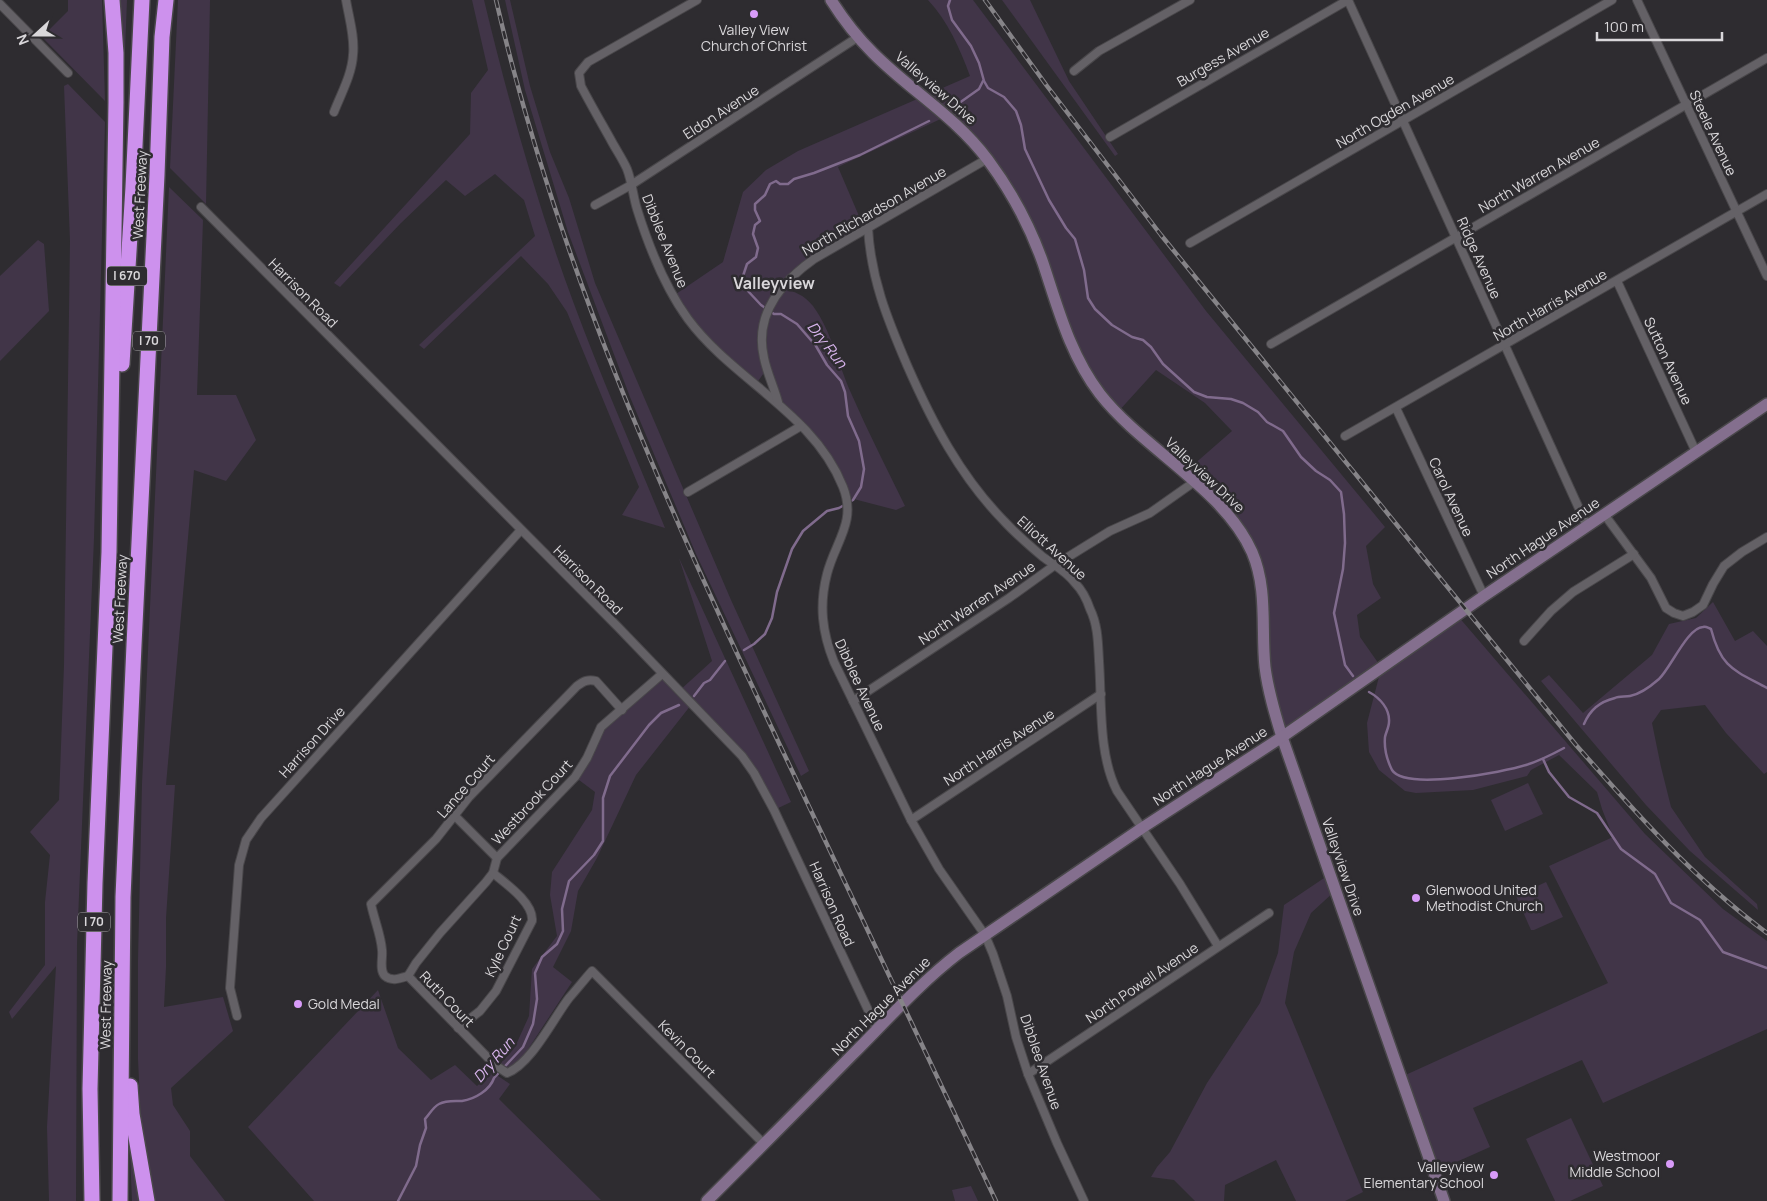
<svg xmlns="http://www.w3.org/2000/svg" width="1767" height="1201" viewBox="0 0 1767 1201" font-family="Manrope,sans-serif">
  <rect width="100%" height="100%" fill="#2e2c30"/>
  <g fill="#413548">
    <path d="M 68,0 L 102,0 L 105,101 L 42,37 L 68,11 Z"/>
    <path d="M 119,0 L 127,0 L 125,51 L 121,51 Z"/>
    <path d="M 178,0 L 210,0 L 206,204 L 170,168 Z"/>
    <path d="M 472,0 L 484,0 C 509,103 537,205 574,304 C 602,380 635,454 665,528 L 622,515 L 639,487 L 567,312 L 548,284 L 521,256 L 424,349 L 419,345 L 535,236 L 524,200 L 495,174 L 465,196 L 446,180 L 401,223 L 340,287 L 334,283 L 470,134 L 471,93 L 488,70 Z"/>
    <path d="M 505,0 L 510,0 L 530,86 L 550,152 L 569,198 L 595,283 L 731,600 L 809,771 L 801,776 L 696,554 L 630,397 L 568,232 L 525,90 Z"/>
    <path d="M 928,0 L 973,0 L 1206,311 L 1385,527 L 1366,546 L 1373,584 L 1381,598 L 1357,615 L 1360,637 L 1381,667 L 1457,615 L 1645,834 L 1723,909 L 1767,941 L 1767,1029 L 1603,1103 L 1582,1060 L 1473,1108 L 1490,1147 L 1434,1172 L 1401,1077 L 1608,983 L 1549,866 L 1613,837 L 1602,809 L 1597,792 L 1559,755 L 1531,770 L 1527,776 L 1473,790 L 1416,793 L 1405,791 L 1379,770 L 1369,752 L 1367,723 L 1381,669 L 1282,737 L 1270,699 L 1263,606 L 1248,544 L 1184,473 L 1232,431 L 1205,403 L 1156,370 L 1117,413 L 1092,383 L 1013,198 L 947,116 L 838,167 L 865,230 L 814,259 L 781,289 C 795,291 804,295 813,306 C 831,330 839,366 851,393 C 868,432 887,469 905,506 L 896,510 L 846,497 L 831,465 L 779,403 L 766,370 L 756,384 L 718,353 L 673,296 L 723,262 L 743,192 L 766,170 L 798,151 L 970,76 C 960,49 948,21 928,0 Z"/>
    <path d="M 1002,0 L 1030,0 L 1069,81 L 1118,154 L 1115,156 Z"/>
    <path d="M 68,84 L 105,122 L 94,538 L 77,944 L 76,1201 L 49,1201 L 47,1127 L 56,966 L 12,1019 L 9,1012 L 45,965 L 45,902 L 50,855 L 30,832 L 59,800 L 64,665 L 70,241 L 64,86 Z"/>
    <path d="M 169,187 L 203,220 L 197,395 L 236,395 L 256,440 L 226,481 L 194,470 L 166,785 L 175,785 L 166,918 L 166,967 L 164,1007 L 223,997 L 233,1031 L 171,1088 L 173,1105 L 190,1131 L 190,1156 L 225,1201 L 155,1201 L 146,1164 L 141,1123 L 138,1059 L 138,960 L 142,784 Z"/>
    <path d="M 38,240 L 44,244 L 49,311 L 0,361 L 0,276 Z"/>
    <path d="M 679,558 L 791,802 L 774,810 L 754,773 L 691,705 L 636,775 L 597,858 L 578,891 L 571,931 L 553,967 L 572,982 L 523,1057 L 509,1071 L 500,1064 L 515,1047 L 529,1016 L 532,969 L 557,936 L 550,895 L 552,872 L 592,810 L 595,792 L 575,777 L 597,733 L 662,674 L 679,691 L 712,661 Z"/>
    <path d="M 1713,602 L 1735,641 L 1753,631 L 1767,646 L 1767,772 L 1764,774 L 1726,733 L 1705,705 L 1661,710 L 1652,723 L 1661,767 L 1671,807 L 1705,857 L 1757,904 L 1758,910 L 1690,851 L 1646,805 L 1541,681 L 1549,675 L 1583,713 L 1652,655 L 1669,624 L 1696,618 Z"/>
    <path d="M 1528,783 L 1543,814 L 1505,831 L 1491,800 Z"/>
    <path d="M 1330,874 L 1335,891 L 1311,913 L 1294,952 L 1285,1003 L 1363,1192 L 1345,1201 L 1296,1201 L 1276,1160 L 1225,1185 L 1224,1201 L 1195,1201 L 1174,1180 L 1151,1177 L 1157,1167 L 1170,1152 L 1207,1083 L 1260,1003 L 1278,953 L 1284,905 Z"/>
    <path d="M 1546,882 L 1563,917 L 1534,930 L 1531,930 L 1516,896 Z"/>
    <path d="M 378,990 L 398,1048 L 431,1080 L 455,1065 L 477,1086 L 492,1072 L 510,1084 L 499,1099 L 601,1200 L 314,1201 L 248,1127 Z"/>
    <path d="M 1571,1118 L 1603,1186 L 1570,1201 L 1555,1201 L 1526,1139 Z"/>
    <path d="M 130,1153 L 134,1153 L 142,1201 L 132,1201 Z"/>
    <path d="M 971,1186 L 978,1201 L 955,1201 L 952,1190 Z"/>
  </g>
  <g fill="none" stroke-linecap="round" stroke-linejoin="round">
    <g stroke="#806b8d" stroke-width="2.5">
      <path d="M 950,0 L 948,6 L 952,20 L 971,46 L 979,63 L 984,81 L 988,88 L 1004,97 L 1016,111 L 1021,125 L 1025,149 L 1049,200 L 1066,228 L 1075,239 L 1084,270 L 1088,298 L 1095,309 L 1112,325 L 1132,337 L 1143,340 L 1151,347 L 1163,364 L 1194,392 L 1207,397 L 1231,399 L 1243,403 L 1258,412 L 1267,422 L 1283,431 L 1301,457 L 1316,471 L 1330,480 L 1341,492 L 1344,514 L 1345,543 L 1343,569 L 1334,613 L 1345,665 L 1353,676"/>
      <path d="M 955,106 L 979,89 L 983,81"/>
      <path d="M 744,650 L 754,644 L 765,634 L 772,618 L 777,592 L 792,549 L 803,531 L 827,511 L 839,508 L 853,500 L 861,487 L 864,469 L 859,441 L 848,416 L 845,392 L 841,381 L 827,365 L 816,346 L 797,324 L 781,314 L 774,314 L 761,305 L 747,290 L 743,276 L 747,264 L 756,257 L 758,248 L 753,234 L 755,225 L 760,221 L 755,210 L 755,204 L 765,195 L 770,184 L 776,181 L 780,184 L 788,184 L 794,179 L 814,173 L 860,155 L 929,121"/>
      <path d="M 1369,692 C 1380,698 1390,709 1389,722 C 1389,727 1386,732 1385,737 C 1384,748 1387,760 1392,770 C 1405,791 1504,772 1526,765 C 1539,761 1551,755 1564,748"/>
      <path d="M 694,696 L 704,683 L 710,680 L 725,661"/>
      <path d="M 1584,724 C 1590,710 1599,702 1615,698 C 1619,696 1625,697 1630,696 C 1641,694 1651,686 1659,679 C 1670,669 1688,627 1703,627 C 1706,626 1708,628 1711,629 C 1721,668 1734,670 1767,688"/>
      <path d="M 1543,759 L 1549,772 L 1569,797 L 1597,813 L 1621,849 L 1655,874 L 1671,903 L 1700,920 L 1723,952 L 1767,968"/>
      <path d="M 398,1201 L 416,1166 L 420,1145 L 426,1128 L 425,1119 C 429,1115 433,1107 439,1104 C 446,1100 454,1101 462,1101 C 475,1099 490,1090 494,1078 L 523,1047 L 533,1024 L 537,999 L 535,973 L 542,957 L 557,944 L 563,931 L 562,909 L 569,881 L 594,855 L 603,841 L 603,798 L 610,776 L 649,725 L 661,713 L 679,705"/>
    </g>
    <g stroke="#49474a" stroke-width="10">
      <g id="street">
        <path d="M 697,0 L 588,62 L 579,73 L 581,86 C 591,105 602,124 612,142 C 617,151 623,160 627,169 C 632,182 633,196 637,209 C 648,244 666,289 688,319 C 733,380 814,413 843,487 C 857,522 835,542 827,574 C 819,605 822,632 834,662 L 911,820 L 939,869 L 985,935 L 993,954 L 1007,996 L 1016,1037 L 1028,1074 L 1057,1143 L 1084,1201"/>
        <path d="M 1637,0 L 1767,276"/>
        <path d="M 0,4 L 68,73"/>
        <path d="M 1074,71 L 1099,51 L 1190,0"/>
        <path d="M 334,112 C 341,94 352,74 353,55 C 355,37 349,18 346,0"/>
        <path d="M 1110,137 L 1348,0 L 1587,526"/>
        <path d="M 595,205 L 631,185 L 858,37"/>
        <path d="M 201,207 L 618,627 L 742,756 L 754,773 L 774,810 L 877,1029"/>
        <path d="M 868,228 C 871,279 887,318 907,365 C 932,422 960,476 1004,521 C 1016,534 1030,546 1043,557 C 1054,565 1067,572 1075,583 C 1082,590 1087,600 1090,609 C 1098,625 1098,643 1099,661 C 1102,701 1098,754 1117,791 L 1180,884 L 1218,946"/>
        <path d="M 1190,243 L 1612,0"/>
        <path d="M 1617,281 L 1696,452"/>
        <path d="M 1271,344 L 1767,58"/>
        <path d="M 778,402 C 774,387 767,373 764,358 C 754,315 780,283 814,259 L 987,159"/>
        <path d="M 1396,408 L 1484,596"/>
        <path d="M 1345,436 L 1767,194"/>
        <path d="M 688,492 L 801,426"/>
        <path d="M 1604,514 L 1651,578 L 1666,608 L 1674,613 L 1683,616 L 1693,612 L 1703,605 L 1713,584 L 1724,566 L 1742,552 L 1767,537"/>
        <path d="M 1524,641 L 1551,611 L 1573,592 L 1634,554"/>
        <path d="M 853,701 L 1009,598 L 1055,565 L 1110,531 L 1150,513 L 1194,482"/>
        <path d="M 454,815 L 497,858"/>
        <path d="M 911,820 L 1101,694"/>
        <path d="M 408,976 L 495,1065 L 507,1073 C 531,1064 553,1019 569,998 C 577,989 584,980 592,971 L 764,1144"/>
        <path d="M 408,976 C 401,978 392,982 385,976 C 379,970 383,958 382,950 C 381,935 374,919 371,904 L 436,839 L 469,797 L 577,686 C 584,681 588,679 596,681 L 622,710"/>
        <path d="M 408,976 L 416,963 L 440,933 L 486,882 L 493,873 L 497,858 L 575,777 L 587,758 L 601,727 L 662,674"/>
        <path d="M 237,1016 L 230,988 L 239,865 L 246,840 L 261,818 L 520,531"/>
        <path d="M 458,1028 L 480,1011 L 496,991 L 532,921 C 534,903 505,883 493,873"/>
        <path d="M 1028,1074 L 1269,913"/>
      </g>
    </g>
    <g stroke="#49474a" stroke-width="14">
      <g id="secondary">
        <path d="M 831,0 C 843,19 857,37 873,53 C 911,91 955,116 988,160 C 1011,191 1030,226 1043,263 C 1058,308 1070,355 1100,394 C 1143,449 1224,489 1252,552 C 1268,589 1261,629 1265,667 C 1268,691 1275,714 1282,737 L 1444,1201"/>
        <path d="M 707,1201 C 756,1152 804,1104 852,1055 C 887,1020 920,983 959,953 L 1142,828 L 1282,737 L 1484,596 L 1767,404"/>
      </g>
    </g>
    <g stroke="#49474a" stroke-width="18">
      <g id="highway">
        <path d="M 122,364 L 133,187 L 142,0"/>
        <path d="M 130,1086 L 132,1114 L 147,1201"/>
        <path d="M 92,1201 L 90,1089 L 95,883 L 109,552 L 116,102 L 116,53 L 112,0"/>
        <path d="M 120,1201 L 123,897 L 134,645 L 157,175 L 162,37 L 166,0"/>
      </g>
    </g>
    <use href="#street" stroke="#646166" stroke-width="8"/>
    <use href="#secondary" stroke="#846f8e" stroke-width="11"/>
    <use href="#highway" stroke="#cd91ed" stroke-width="15"/>
    <g stroke="#868488" stroke-width="4.5">
      <g id="rail">
        <path d="M 496,0 C 556,259 664,500 777,739 C 850,893 923,1047 996,1201"/>
        <path d="M 985,0 L 1047,86 L 1161,235 L 1576,745 C 1635,812 1694,879 1767,933"/>
      </g>
    </g>
    <use href="#rail" stroke="#2e2c30" stroke-width="2.5" stroke-dasharray="8" stroke-linecap="butt"/>
  </g>
  <g fill="#d89bf8" stroke="#2e2c30" stroke-width="2">
    <circle cx="754" cy="14" r="5"/>
    <circle cx="1416" cy="898" r="5"/>
    <circle cx="298" cy="1004" r="5"/>
    <circle cx="1670" cy="1164" r="5"/>
    <circle cx="1494" cy="1175" r="5"/>
  </g>
  <g text-anchor="middle" stroke-width="5" stroke-linejoin="round" paint-order="stroke">
    <g fill="#2e2c30" stroke="#a6a4a7" stroke-width="1">
      <rect x="107" y="266.5" width="40" height="19" rx="4"/>
      <rect x="133" y="331.5" width="32" height="19" rx="4"/>
      <rect x="78" y="912.5" width="32" height="19" rx="4"/>
    </g>
    <g font-size="12" font-weight="bold" fill="#d9d7da">
      <text x="127" y="280">I 670</text>
      <text x="149" y="345">I 70</text>
      <text x="94" y="926">I 70</text>
    </g>
    <g font-size="14" fill="#d9d7da" stroke="#2e2c30" text-anchor="start">
      <text x="754" y="35" text-anchor="middle">Valley View<tspan x="754" dy="16">Church of Christ</tspan></text>
      <text x="1426" y="895">Glenwood United<tspan x="1426" dy="16">Methodist Church</tspan></text>
      <text x="308" y="1009">Gold Medal</text>
      <text x="1660" y="1161" text-anchor="end">Westmoor<tspan x="1660" dy="16">Middle School</tspan></text>
      <text x="1484" y="1172" text-anchor="end">Valleyview<tspan x="1484" dy="16">Elementary School</tspan></text>
    </g>
    <g font-size="14" fill="#d9d7da" stroke="#2e2c30">
      <text transform="translate(1223 57) rotate(-30)" y="5">Burgess Avenue</text>
      <text transform="translate(936 88) rotate(41)" y="5">Valleyview Drive</text>
      <text transform="translate(1395 111) rotate(-30)" y="5">North Ogden Avenue</text>
      <text transform="translate(721 112) rotate(-33)" y="5">Eldon Avenue</text>
      <text transform="translate(1713 133) rotate(65)" y="5">Steele Avenue</text>
      <text transform="translate(1539 175) rotate(-30)" y="5">North Warren Avenue</text>
      <text transform="translate(140 195) rotate(-87)" y="5">West Freeway</text>
      <text transform="translate(874 211) rotate(-30)" y="5">North Richardson Avenue</text>
      <text transform="translate(665 241) rotate(68)" y="5">Dibblee Avenue</text>
      <text transform="translate(1479 258) rotate(66)" y="5">Ridge Avenue</text>
      <text transform="translate(303 293) rotate(45)" y="5">Harrison Road</text>
      <text transform="translate(1550 305) rotate(-30)" y="5">North Harris Avenue</text>
      <text transform="translate(1668 361) rotate(65)" y="5">Sutton Avenue</text>
      <text transform="translate(1205 475) rotate(43)" y="5">Valleyview Drive</text>
      <text transform="translate(1451 497) rotate(65)" y="5">Carol Avenue</text>
      <text transform="translate(1543 538) rotate(-34)" y="5">North Hague Avenue</text>
      <text transform="translate(1052 548) rotate(42)" y="5">Elliott Avenue</text>
      <text transform="translate(588 580) rotate(45)" y="5">Harrison Road</text>
      <text transform="translate(120 599) rotate(-87)" y="5">West Freeway</text>
      <text transform="translate(977 603) rotate(-34)" y="5">North Warren Avenue</text>
      <text transform="translate(860 685) rotate(65)" y="5">Dibblee Avenue</text>
      <text transform="translate(312 742) rotate(-48)" y="5">Harrison Drive</text>
      <text transform="translate(999 747) rotate(-33)" y="5">North Harris Avenue</text>
      <text transform="translate(1210 766) rotate(-33)" y="5">North Hague Avenue</text>
      <text transform="translate(466 786) rotate(-49)" y="5">Lance Court</text>
      <text transform="translate(532 802) rotate(-47)" y="5">Westbrook Court</text>
      <text transform="translate(1343 867) rotate(71)" y="5">Valleyview Drive</text>
      <text transform="translate(832 904) rotate(66)" y="5">Harrison Road</text>
      <text transform="translate(503 946) rotate(-65)" y="5">Kyle Court</text>
      <text transform="translate(1142 983) rotate(-34)" y="5">North Powell Avenue</text>
      <text transform="translate(447 999) rotate(46)" y="5">Ruth Court</text>
      <text transform="translate(106 1005) rotate(-89)" y="5">West Freeway</text>
      <text transform="translate(881 1006) rotate(-45)" y="5">North Hague Avenue</text>
      <text transform="translate(687 1049) rotate(45)" y="5">Kevin Court</text>
      <text transform="translate(1041 1062) rotate(71)" y="5">Dibblee Avenue</text>
    </g>
    <g font-size="15" font-style="italic" fill="#d8b4ed" stroke="#2e2c30">
      <text transform="translate(827 345) rotate(52)" y="5">Dry Run</text>
      <text transform="translate(494 1060) rotate(-49)" y="5">Dry Run</text>
    </g>
    <g font-size="16" font-weight="bold" fill="#d9d7da" stroke="#2e2c30">
      <text x="774" y="289">Valleyview</text>
    </g>
  </g>
  <g transform="translate(35 35) rotate(249)" stroke="#2e2c30" stroke-width="4" paint-order="stroke">
  <path d="M0-4L9 19L0 12L-9 19Z" fill="#d9d7da"/>
  <text y="-8" font-size="14" font-weight="bold" text-anchor="middle" fill="#d9d7da">N</text>
  </g>
  <path d="M1597 32v8h125v-8" fill="none" stroke="#d9d7da" stroke-width="2.5"/>
  <text x="1604" y="32" font-size="15" fill="#d9d7da" stroke="#2e2c30" stroke-width="4" paint-order="stroke">100 m</text>
</svg>
